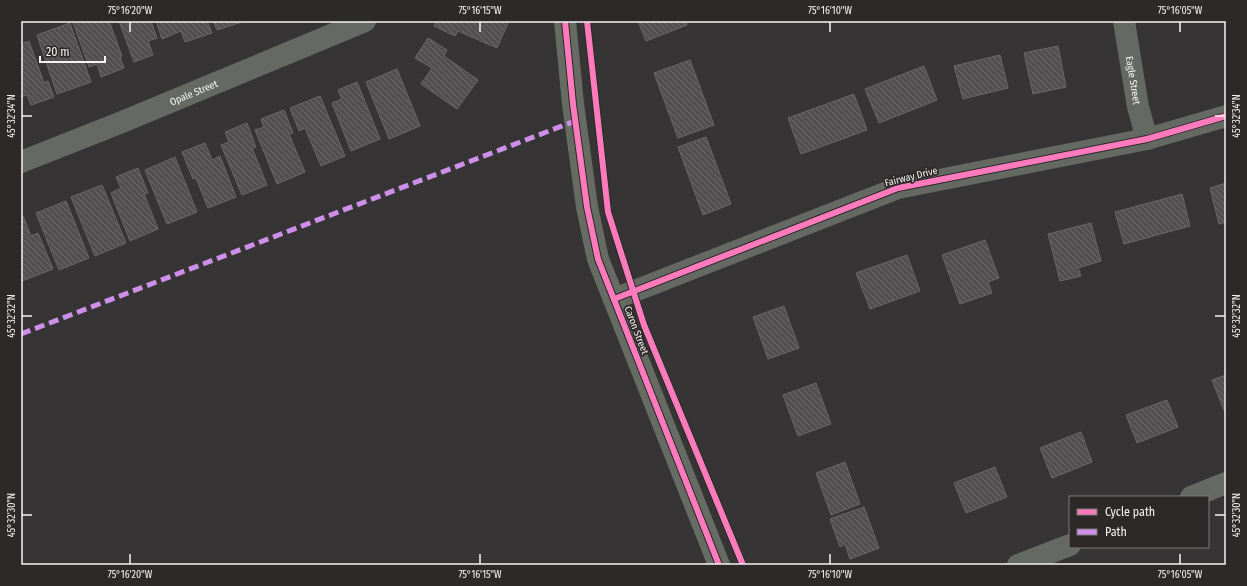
<svg xmlns="http://www.w3.org/2000/svg" width="1247" height="586" viewBox="0 0 1247 586" font-family="'Fira Sans Condensed',sans-serif">
  <defs>
    <pattern id="building-back-hatch" width="6" height="6" patternUnits="userSpaceOnUse"><rect width="6" height="6" fill="#514f4f"/><path d="M-1 5l2 2M0 0l6 6M5-1l2 2" fill="none" stroke="#6b6969"/></pattern>
  </defs>
  <rect width="100%" height="100%" fill="#363434"/>
  <g fill="url(#building-back-hatch)" stroke="#686767">
    <path d="M 76,21 L 109,21 L 122,56 L 120,57 L 124,68 L 101,77 L 97,64 L 89,67 L 73,22 Z"/>
    <path d="M 119,21 L 151,21 L 157,38 L 148,41 L 153,55 L 134,62 Z"/>
    <path d="M 156,21 L 207,21 L 212,33 L 185,42 L 181,31 L 162,39 Z"/>
    <path d="M 213,21 L 241,21 L 242,22 L 217,30 Z"/>
    <path d="M 436,21 L 509,21 L 497,48 L 458,31 L 455,36 L 434,26 Z"/>
    <path d="M 638,21 L 686,21 L 687,25 L 646,41 Z"/>
    <path d="M 70,23 L 91,82 L 57,94 L 37,35 Z"/>
    <path d="M 428,38 L 447,50 L 444,56 L 478,80 L 457,109 L 421,84 L 432,68 L 415,58 Z"/>
    <path d="M 29,41 L 44,83 L 48,81 L 54,97 L 31,105 L 27,95 L 21,97 L 21,44 Z"/>
    <path d="M 1058,46 L 1066,87 L 1033,94 L 1024,53 Z"/>
    <path d="M 1000,55 L 1008,88 L 963,99 L 954,66 Z"/>
    <path d="M 690,60 L 714,125 L 678,138 L 654,73 Z"/>
    <path d="M 924,66 L 937,100 L 879,123 L 865,89 Z"/>
    <path d="M 397,69 L 420,126 L 389,139 L 366,82 Z"/>
    <path d="M 357,82 L 380,139 L 351,151 L 332,103 L 342,99 L 338,90 Z"/>
    <path d="M 854,94 L 867,130 L 801,154 L 788,118 Z"/>
    <path d="M 320,96 L 345,156 L 321,166 L 305,128 L 299,131 L 290,108 Z"/>
    <path d="M 284,110 L 293,133 L 289,134 L 305,172 L 277,184 L 255,130 L 264,127 L 261,119 Z"/>
    <path d="M 247,123 L 256,147 L 252,148 L 267,185 L 242,195 L 221,145 L 229,142 L 225,132 Z"/>
    <path d="M 706,137 L 731,204 L 703,215 L 678,147 Z"/>
    <path d="M 205,143 L 212,160 L 220,156 L 236,197 L 208,208 L 196,178 L 193,179 L 182,152 Z"/>
    <path d="M 175,157 L 197,212 L 167,224 L 145,170 Z"/>
    <path d="M 138,168 L 148,193 L 144,194 L 158,229 L 130,241 L 111,193 L 121,188 L 116,177 Z"/>
    <path d="M 1226,183 L 1226,222 L 1219,224 L 1210,188 Z"/>
    <path d="M 102,185 L 126,243 L 95,256 L 71,197 Z"/>
    <path d="M 1182,194 L 1190,226 L 1124,244 L 1115,212 Z"/>
    <path d="M 66,201 L 89,258 L 59,270 L 36,213 Z"/>
    <path d="M 23,216 L 31,236 L 38,233 L 53,269 L 22,281 L 21,217 Z"/>
    <path d="M 1091,223 L 1101,261 L 1078,268 L 1081,276 L 1060,281 L 1048,234 Z"/>
    <path d="M 985,240 L 999,278 L 988,282 L 992,293 L 960,304 L 942,255 Z"/>
    <path d="M 907,255 L 920,291 L 870,309 L 856,273 Z"/>
    <path d="M 784,306 L 799,348 L 768,359 L 753,317 Z"/>
    <path d="M 1226,375 L 1226,410 L 1224,410 L 1212,380 Z"/>
    <path d="M 816,383 L 831,424 L 798,436 L 783,395 Z"/>
    <path d="M 1167,400 L 1178,427 L 1137,443 L 1126,415 Z"/>
    <path d="M 1081,432 L 1092,462 L 1052,478 L 1040,448 Z"/>
    <path d="M 845,462 L 860,504 L 831,515 L 816,473 Z"/>
    <path d="M 995,467 L 1007,497 L 966,513 L 954,483 Z"/>
    <path d="M 864,507 L 879,548 L 850,559 L 845,544 L 840,547 L 830,519 Z"/>
  </g>
  <g fill="none" stroke-linecap="round" stroke-linejoin="round">
    <g stroke="#656963" stroke-width="22">
      <path id="s1" d="M 1124,21 L 1138,107 L 1147,139"/>
      <path id="s2" d="M 21,162 L 122,122 L 365,21"/>
      <path d="M 614,299 L 898,188 L 1147,139 L 1226,116"/>
      <path d="M 1191,497 L 1226,483"/>
      <path d="M 1018,565 L 1070,545"/>
    </g>
    <path stroke="#666c64" stroke-width="22" d="M 565,21 L 573,104 L 587,207 L 598,259 L 719,565"/>
    <path stroke="#ce8fe9" stroke-width="5" stroke-dasharray="10 5" stroke-linecap="butt" d="M 21,334 L 575,121"/>
    <g stroke="#2d2929" stroke-width="8">
      <g id="cycleway">
        <path d="M 565,21 L 573,104 L 587,207 L 598,259 L 719,565"/>
        <path d="M 587,21 L 608,212 L 644,325 L 743,565"/>
        <path d="M 614,299 L 898,188 L 1147,139 L 1226,116"/>
      </g>
    </g>
    <use href="#cycleway" stroke="#fd7abc" stroke-width="6"/>
  </g>
  <path fill="none" stroke="#f6f3f3" stroke-width="1.5" d="M 130,22 L 130,32M 480,22 L 480,32M 830,22 L 830,32M 1180,22 L 1180,32M 22,116 L 32,116M 1215,116 L 1225,116M 22,316 L 32,316M 1215,316 L 1225,316M 22,515 L 32,515M 1215,515 L 1225,515M 130,554 L 130,564M 480,554 L 480,564M 830,554 L 830,564M 1180,554 L 1180,564"/>
  <g text-anchor="middle" stroke-width="3.5" stroke-linejoin="round" paint-order="stroke">
    <g font-size="10" fill="#f6f3f3" stroke="#2d2929">
      <text dy="4" stroke="none"><textPath href="#s1" startOffset="60">Eagle Street</textPath></text>
      <text dy="4" stroke="none"><textPath href="#s2" startOffset="186">Opale Street</textPath></text>
      <text transform="translate(911 176) rotate(-14)" y="4">Fairway Drive</text>
      <text transform="translate(637 330) rotate(69)" y="4">Caron Street</text>
    </g>
  </g>
  <rect width="1247" height="586" fill="none" stroke="#2d2929" stroke-width="44"/>
  <rect x="1069" y="496" width="140" height="52" fill="#2d2929" stroke="#7d7a7a"/>
  <rect x="1077" y="509" width="20" height="6" fill="#fd7abc" stroke="#7d7a7a"/>
  <text x="1105" y="516" font-size="12" fill="#f6f3f3">Cycle path</text>
  <rect x="1077" y="529" width="20" height="6" fill="#ce8fe9" stroke="#7d7a7a"/>
  <text x="1105" y="536" font-size="12" fill="#f6f3f3">Path</text>
  <path d="M40 56v6h65v-6" fill="none" stroke="#f6f3f3" stroke-width="2"/>
  <text x="46" y="56" font-size="12" fill="#f6f3f3" stroke="#2d2929" stroke-width="3" paint-order="stroke">20 m</text>
  <rect x="22" y="22" width="1203" height="542" fill="none" stroke="#f6f3f3" stroke-width="1.5"/>
  <g font-size="10" text-anchor="middle" fill="#f6f3f3">
    <text x="130" y="14">75°16'20"W</text>
    <text x="480" y="14">75°16'15"W</text>
    <text x="830" y="14">75°16'10"W</text>
    <text x="1180" y="14">75°16'05"W</text>
    <text transform="translate(11 116) rotate(-90)" y="4">45°32'34"N</text>
    <text transform="translate(1236 116) rotate(-90)" y="4">45°32'34"N</text>
    <text transform="translate(11 316) rotate(-90)" y="4">45°32'32"N</text>
    <text transform="translate(1236 316) rotate(-90)" y="4">45°32'32"N</text>
    <text transform="translate(11 515) rotate(-90)" y="4">45°32'30"N</text>
    <text transform="translate(1236 515) rotate(-90)" y="4">45°32'30"N</text>
    <text x="130" y="578">75°16'20"W</text>
    <text x="480" y="578">75°16'15"W</text>
    <text x="830" y="578">75°16'10"W</text>
    <text x="1180" y="578">75°16'05"W</text>
  </g>
</svg>
